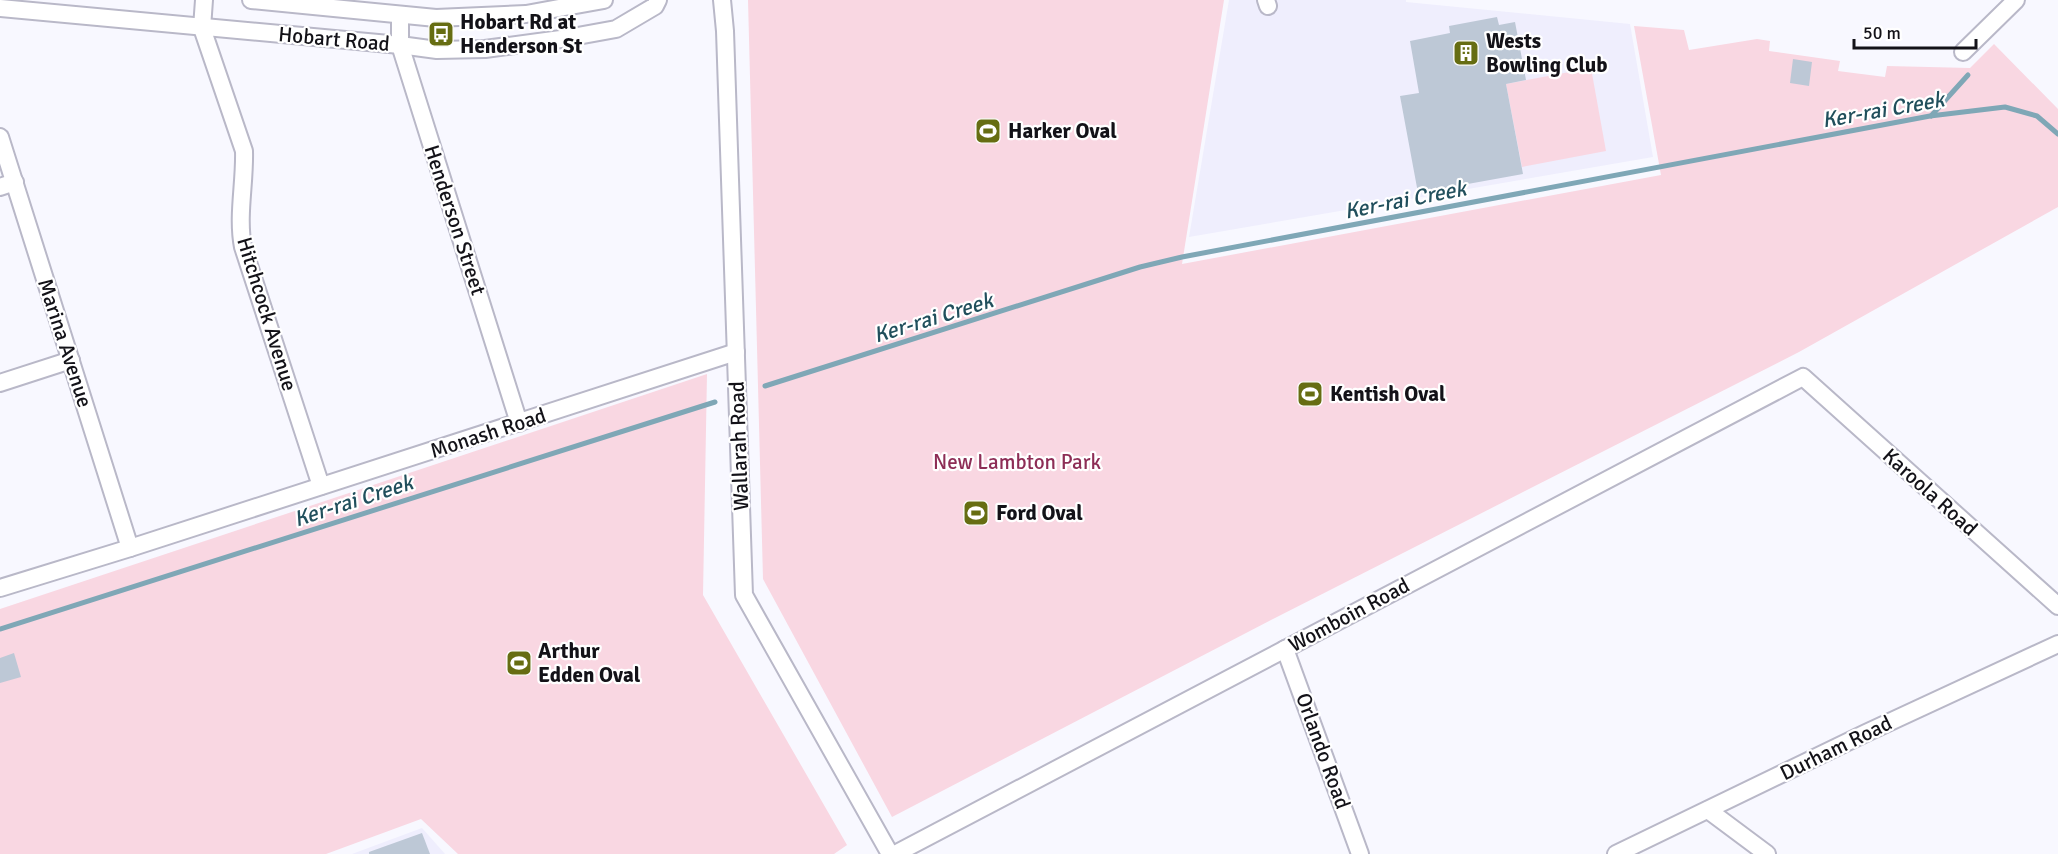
<svg xmlns="http://www.w3.org/2000/svg" width="2058" height="854" viewBox="0 0 2058 854" font-family="Signika,sans-serif">
  <rect width="100%" height="100%" fill="#f8f8ff"/>
  <g fill="#efeefd">
    <path d="M 1229,0 L 1406,0 L 1406,2 L 1630,24 L 1653,157 L 1189,237 Z"/>
    <path d="M 422,828 L 445,854 L 352,854 Z"/>
  </g>
  <g fill="#f9d7e2">
    <path d="M 748,0 L 1224,0 L 1182,264 L 1661,175 L 1634,26 L 1684,30 L 1689,50 L 1757,39 L 1770,41 L 1769,51 L 1840,61 L 1838,71 L 1885,77 L 1887,66 L 1970,68 L 1994,44 L 2058,109 L 2058,207 L 1799,352 L 1273,619 L 892,817 L 763,579 Z"/>
    <path d="M 1591,68 L 1606,151 L 1522,167 L 1506,84 Z"/>
    <path d="M 707,374 L 703,595 L 847,845 L 834,854 L 458,854 L 421,819 L 326,854 L 0,854 L 0,609 Z"/>
  </g>
  <g fill="none" stroke-linecap="round" stroke-linejoin="round">
    <g stroke="#7fa7b6" stroke-width="5">
      <path d="M 1931,116 L 1968,75"/>
      <path d="M 765,386 L 1140,267 L 1182,257 L 1930,116 L 2005,107 L 2037,116 L 2058,134"/>
      <path d="M 0,629 L 715,402"/>
    </g>
  </g>
  <g fill="#bdc8d6">
    <path d="M 1497,17 L 1499,25 L 1515,22 L 1526,80 L 1506,84 L 1523,174 L 1418,193 L 1400,96 L 1419,93 L 1410,41 L 1450,33 L 1449,26 Z"/>
    <path d="M 1793,59 L 1812,62 L 1809,86 L 1790,83 Z"/>
    <path d="M 14,653 L 21,677 L 0,683 L 0,658 Z"/>
    <path d="M 422,833 L 430,854 L 369,854 L 369,852 Z"/>
  </g>
  <g fill="none" stroke-linecap="round" stroke-linejoin="round">
    <g stroke="#b9b8c8" stroke-width="20">
      <g id="minor">
        <path d="M 204,0 L 202,28 L 244,151 C 245,183 237,216 243,247 L 321,486"/>
        <path d="M 251,0 L 436,18 L 526,14 L 604,0"/>
        <path d="M 722,0 L 725,31 L 744,595 L 890,854"/>
        <path d="M 1266,0 L 1268,6"/>
        <path d="M 0,8 L 400,45 L 437,50 L 485,49 L 561,39 L 616,29 L 655,6 L 658,0"/>
        <path d="M 400,15 L 400,45 L 519,423"/>
        <path d="M 1963,52 L 2016,0"/>
        <path d="M 0,137 L 130,548"/>
        <path d="M 0,187 L 15,182"/>
        <path d="M 0,383 L 71,360"/>
        <path d="M 0,588 L 130,548 L 736,352"/>
        <path d="M 1285,649 L 1360,854"/>
        <path d="M 1708,810 L 1767,854"/>
        <path d="M 895,854 L 1803,377 L 2058,606"/>
        <path d="M 1616,854 L 1866,733 L 2058,644"/>
      </g>
    </g>
    <use href="#minor" stroke="#fff" stroke-width="16"/>
  </g>
  <defs>
    <g id="bus-square" transform="scale(1.35)"><rect x="-9" y="-9" width="18" height="18" rx="4" fill="#666d12" stroke="#fff"/><path d="M-5-6H5V4H4V6H2V4H-2V6H-4V4H-5ZM-3.5-4V0h7V-4ZM-3.5 1.2v1.5H-2V1.2ZM2 1.2v1.5H3.5V1.2Z" fill="#fff"/></g>
    <g id="building-square" transform="scale(1.35)"><rect x="-9" y="-9" width="18" height="18" rx="4" fill="#666d12" stroke="#fff"/><path d="M-4-6H4V6H1V3H-1V6H-4ZM-2.5-4.3h1.7v1.8h-1.7ZM.8-4.3h1.7v1.8H.8ZM-2.5-1h1.7V.8h-1.7ZM.8-1h1.7V.8H.8Z" fill="#fff"/></g>
    <g id="stadium-square" transform="scale(1.35)"><rect x="-9" y="-9" width="18" height="18" rx="4" fill="#666d12" stroke="#fff"/><path d="M0-5a6.5 5 0 1 0 0 10a6.5 5 0 1 0 0-10ZM-3.5-1.8h7v3.6h-7Z" fill="#fff"/></g>
  </defs>
  <g fill-rule="evenodd">
    <use href="#bus-square" x="441" y="34"/>
    <use href="#building-square" x="1466" y="53"/>
    <use href="#stadium-square" x="988" y="131"/>
    <use href="#stadium-square" x="1310" y="394"/>
    <use href="#stadium-square" x="976" y="513"/>
    <use href="#stadium-square" x="519" y="663"/>
  </g>
  <g text-anchor="middle" stroke-width="4.5" stroke-linejoin="round" paint-order="stroke">
    <g font-size="21" font-weight="bold" fill="#131218" stroke="#fff" text-anchor="start">
      <text x="460" y="29">Hobart Rd at<tspan x="460" dy="24">Henderson St</tspan></text>
      <text x="1486" y="48">Wests<tspan x="1486" dy="24">Bowling Club</tspan></text>
      <text x="1008" y="138">Harker Oval</text>
      <text x="1330" y="401">Kentish Oval</text>
      <text x="996" y="520">Ford Oval</text>
      <text x="538" y="658">Arthur<tspan x="538" dy="24">Edden Oval</tspan></text>
    </g>
    <g font-size="21" fill="#131218" stroke="#fff">
      <text transform="translate(334 39) rotate(5)" y="7">Hobart Road</text>
      <text transform="translate(455 220) rotate(72)" y="7">Henderson Street</text>
      <text transform="translate(267 314) rotate(73)" y="7">Hitchcock Avenue</text>
      <text transform="translate(65 343) rotate(72)" y="7">Marina Avenue</text>
      <text transform="translate(488 433) rotate(-18)" y="7">Monash Road</text>
      <text transform="translate(739 446) rotate(-92)" y="7">Wallarah Road</text>
      <text transform="translate(1930 492) rotate(42)" y="7">Karoola Road</text>
      <text transform="translate(1349 615) rotate(-28)" y="7">Womboin Road</text>
      <text transform="translate(1836 748) rotate(-26)" y="7">Durham Road</text>
      <text transform="translate(1323 751) rotate(70)" y="7">Orlando Road</text>
    </g>
    <g font-size="21" fill="#8d2d56" stroke="#fff">
      <text x="1017" y="469">New Lambton Park</text>
    </g>
    <g font-size="22" font-style="italic" fill="#214f5c" stroke="#fff">
      <text transform="translate(1883 109) rotate(-10)" y="8">Ker-rai Creek</text>
      <text transform="translate(1405 199) rotate(-11)" y="8">Ker-rai Creek</text>
      <text transform="translate(933 317) rotate(-17)" y="8">Ker-rai Creek</text>
      <text transform="translate(353 500) rotate(-18)" y="8">Ker-rai Creek</text>
    </g>
  </g>
  <path d="M1854 39v9h122v-9" fill="none" stroke="#131218" stroke-width="3"/>
  <text x="1863" y="39" font-size="18" fill="#131218" stroke="#ffffff" stroke-width="4.5" paint-order="stroke">50 m</text>
</svg>
